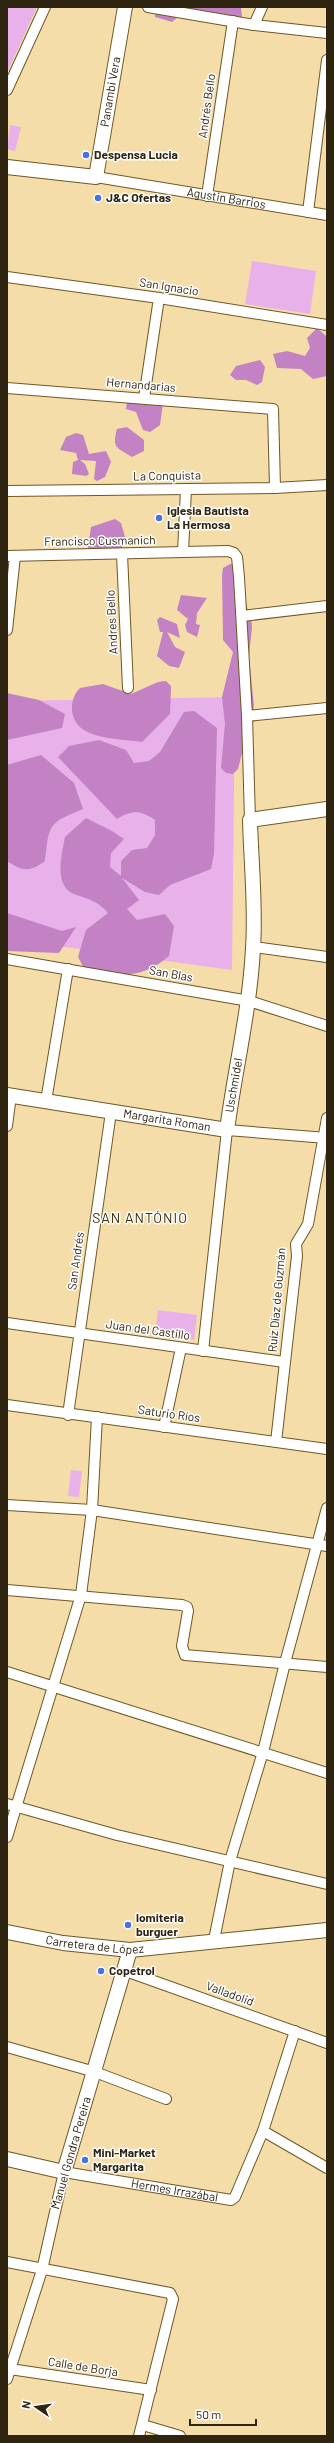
<svg xmlns="http://www.w3.org/2000/svg" width="334" height="2443" viewBox="0 0 334 2443" font-family="Barlow,sans-serif">
  <rect width="100%" height="100%" fill="#f5dda9"/>
  <g fill="#e9b1ea">
    <path d="M 7,7 L 37,7 L 7,73 Z"/>
    <path d="M 10,125 L 21,127 L 15,151 L 7,149 Z"/>
    <path d="M 252,261 L 316,271 L 310,314 L 245,304 Z"/>
    <path d="M 235,697 L 232,970 L 7,939 L 7,701 Z"/>
    <path d="M 158,1310 L 197,1315 L 194,1340 L 155,1335 Z"/>
    <path d="M 71,1470 L 82,1471 L 79,1497 L 68,1496 Z"/>
  </g>
  <g fill="#c282c3">
    <path d="M 155,7 L 241,7 L 242,17 L 179,16 L 172,22 L 155,17 Z"/>
    <path d="M 317,328 L 327,337 L 327,376 L 313,379 L 301,369 L 277,368 L 273,354 L 287,351 L 305,356 L 310,348 L 307,338 Z"/>
    <path d="M 260,360 L 265,367 L 262,382 L 257,385 L 246,380 L 236,380 L 230,375 L 236,366 Z"/>
    <path d="M 127,402 L 163,403 L 160,425 L 150,432 L 143,430 L 136,412 L 126,409 Z"/>
    <path d="M 127,427 L 144,440 L 144,451 L 132,457 C 116,447 112,448 117,429 Z"/>
    <path d="M 76,433 L 83,435 L 89,454 L 106,451 L 111,462 L 105,477 L 97,481 L 94,479 L 96,461 L 80,460 L 85,464 L 89,474 L 86,476 L 72,474 L 73,462 L 78,460 L 76,453 L 60,450 L 66,437 Z"/>
    <path d="M 115,519 L 121,523 L 125,537 L 121,551 L 87,555 L 91,527 Z"/>
    <path d="M 230,564 L 237,565 L 248,611 L 251,612 L 252,628 L 249,656 L 254,706 L 238,769 L 233,774 L 226,773 L 221,768 L 225,724 L 222,697 L 233,652 L 223,640 L 222,575 L 223,568 Z"/>
    <path d="M 181,595 L 207,598 L 197,613 L 196,624 L 200,625 L 197,637 L 187,632 L 185,625 L 188,619 L 177,610 Z"/>
    <path d="M 160,617 L 177,624 L 180,638 L 167,632 L 175,647 L 185,652 L 179,668 L 169,666 L 157,656 L 163,632 L 160,632 L 157,620 Z"/>
    <path d="M 166,681 L 171,686 L 170,714 L 142,742 C 119,738 71,741 72,707 C 72,700 75,693 80,688 L 103,684 L 131,694 L 158,682 Z"/>
    <path d="M 7,693 L 39,700 L 65,714 L 62,728 L 7,740 Z"/>
    <path d="M 194,711 L 217,728 L 214,854 L 211,869 L 170,885 L 159,895 L 145,892 L 122,878 L 139,900 L 127,909 L 137,920 L 165,914 L 174,926 L 169,956 C 139,981 120,975 85,970 L 78,957 L 86,930 L 108,913 C 98,901 88,899 74,894 C 53,885 62,853 65,837 L 86,818 L 112,831 L 124,839 L 111,853 L 110,867 L 121,876 L 121,861 L 132,850 L 147,848 L 155,835 L 155,820 C 140,810 132,810 117,819 L 58,757 L 69,746 L 99,740 L 126,750 L 134,763 L 149,761 L 160,752 L 184,712 Z"/>
    <path d="M 41,755 L 74,783 L 83,809 C 49,823 49,823 45,861 C 30,872 23,872 7,861 L 7,765 Z"/>
    <path d="M 7,913 L 62,931 L 76,927 L 59,953 L 7,951 Z"/>
  </g>
  <g fill="none" stroke-linecap="round" stroke-linejoin="round">
    <g stroke="#6d5826" stroke-width="12">
      <g id="street">
        <path d="M 148,7 L 254,25 L 327,33"/>
        <path d="M 254,25 L 262,7"/>
        <path d="M 7,90 L 45,7"/>
        <path id="s1" d="M 96,177 L 327,215"/>
        <path d="M 207,196 L 233,21"/>
        <path d="M 308,212 L 327,60"/>
        <path d="M 7,277 L 159,298 L 327,325"/>
        <path d="M 7,388 L 273,409 L 275,488"/>
        <path d="M 144,398 L 159,298"/>
        <path d="M 7,491 L 275,488 L 327,485"/>
        <path d="M 183,552 L 186,489"/>
        <path d="M 122,554 L 128,688"/>
        <path d="M 7,556 L 228,551 L 234,553 L 237,557 L 239,577 L 247,716 L 250,820"/>
        <path d="M 242,616 L 327,606"/>
        <path d="M 7,630 L 15,556"/>
        <path d="M 247,716 L 327,708"/>
        <path d="M 254,947 L 327,957"/>
        <path d="M 7,959 L 249,1001 L 327,1026"/>
        <path d="M 46,1101 L 68,969"/>
        <path d="M 7,1126 L 11,1095"/>
        <path d="M 7,1323 L 284,1362"/>
        <path d="M 203,1351 L 227,1130 L 327,1138"/>
        <path d="M 7,1405 L 327,1449"/>
        <path d="M 68,1415 L 111,1112"/>
        <path d="M 164,1427 L 181,1348"/>
        <path d="M 276,1442 L 297,1256 L 296,1244 L 308,1224 L 327,1118"/>
        <path d="M 7,1505 L 92,1510 L 327,1546"/>
        <path d="M 7,1590 L 182,1605 L 187,1607 L 188,1611 L 182,1646 L 185,1655 L 327,1667"/>
        <path d="M 7,1672 L 327,1773"/>
        <path d="M 7,1804 L 117,1835 L 327,1884"/>
        <path d="M 7,1837 L 81,1595 L 92,1510 L 97,1417"/>
        <path d="M 214,1940 L 230,1861 L 263,1752 L 285,1663 L 327,1508"/>
        <path d="M 123,1970 L 327,2043"/>
        <path d="M 7,2047 L 95,2072 L 166,2099"/>
        <path d="M 263,2131 L 327,2168"/>
        <path d="M 7,2262 L 170,2293 L 173,2299 L 139,2436"/>
        <path d="M 10,2369 L 151,2390"/>
        <path id="s2" d="M 7,2379 L 42,2270 L 64,2172 L 231,2200 L 235,2197 L 263,2131 L 295,2031"/>
        <path d="M 143,2425 L 180,2436"/>
      </g>
    </g>
    <g stroke="#6d5826" stroke-width="16">
      <g id="secondary">
        <path id="s3" d="M 7,167 L 96,177 L 125,7"/>
        <path id="s4" d="M 7,1095 L 227,1130 C 235,1069 250,1009 253,948 C 256,906 251,862 250,820 L 327,809"/>
        <path id="s5" d="M 7,1932 L 63,1943 L 130,1950 L 327,1930"/>
        <path d="M 7,2159 L 64,2172 L 130,1950"/>
      </g>
    </g>
    <use href="#street" stroke="#fff" stroke-width="10"/>
    <use href="#secondary" stroke="#fff" stroke-width="14"/>
  </g>
  <g fill="#4871e4" stroke="#fff" stroke-width="1.5">
    <circle cx="86" cy="155" r="4"/>
    <circle cx="98" cy="198" r="4"/>
    <circle cx="159" cy="518" r="4"/>
    <circle cx="128" cy="1925" r="4"/>
    <circle cx="101" cy="1971" r="4"/>
    <circle cx="85" cy="2160" r="4"/>
  </g>
  <g text-anchor="middle" stroke-width="3" stroke-linejoin="round" paint-order="stroke">
    <g font-size="12" fill="#2e2410" stroke="#fff">
      <text dy="4" stroke="none"><textPath href="#s3" startOffset="176">Panambi Vera</textPath></text>
      <text transform="translate(207 106) rotate(-82)" y="4">Andrés Bello</text>
      <text dy="4" stroke="none"><textPath href="#s1" startOffset="132">Agustin Barrios</textPath></text>
      <text transform="translate(169 287) rotate(9)" y="4">San Ignacio</text>
      <text transform="translate(141 385) rotate(5)" y="4">Hernandarias</text>
      <text transform="translate(167 476) rotate(-1)" y="4">La Conquista</text>
      <text transform="translate(100 541) rotate(-1)" y="4">Francisco Cusmanich</text>
      <text transform="translate(112 622) rotate(-93)" y="4">Andres Bello</text>
      <text transform="translate(171 974) rotate(10)" y="4">San Blas</text>
      <text dy="4" stroke="none"><textPath href="#s4" startOffset="268">Uschmidel</textPath></text>
      <text dy="4" stroke="none"><textPath href="#s4" startOffset="162">Margarita Roman</textPath></text>
      <text transform="translate(76 1261) rotate(-82)" y="4">San Andrés</text>
      <text transform="translate(277 1300) rotate(-85)" y="4">Ruíz Díaz de Guzmán</text>
      <text transform="translate(148 1330) rotate(8)" y="4">Juan del Castillo</text>
      <text transform="translate(169 1414) rotate(8)" y="4">Saturio Ríos</text>
      <text dy="4" stroke="none"><textPath href="#s5" startOffset="89">Carretera de López</textPath></text>
      <text transform="translate(230 1994) rotate(20)" y="4">Valladolid</text>
      <text transform="translate(71 2153) rotate(-74)" y="4">Manuel Gondra Pereira</text>
      <text dy="4" stroke="none"><textPath href="#s2" startOffset="327">Hermes Irrazábal</textPath></text>
      <text transform="translate(83 2367) rotate(9)" y="4">Calle de Borja</text>
    </g>
    <g font-size="12" font-weight="bold" fill="#2e2410" stroke="#fff" text-anchor="start">
      <text x="94" y="159">Despensa Lucia</text>
      <text x="106" y="202">J&amp;C Ofertas</text>
      <text x="167" y="515">Iglesia Bautista<tspan x="167" dy="14">La Hermosa</tspan></text>
      <text x="136" y="1922">lomiteria<tspan x="136" dy="14">burguer</tspan></text>
      <text x="109" y="1975">Copetrol</text>
      <text x="93" y="2157">Mini-Market<tspan x="93" dy="14">Margarita</tspan></text>
    </g>
    <g font-size="14" letter-spacing="1" fill="#3c2c05" stroke="#fff">
      <text x="140" y="1223">SAN ANTÓNIO</text>
    </g>
  </g>
  <rect width="334" height="2443" fill="none" stroke="#2e2410" stroke-width="16"/>
  <g transform="translate(36 2407) rotate(283)" stroke="#ffffff" stroke-width="3" paint-order="stroke">
  <path d="M0-3L7 15L0 10L-7 15Z" fill="#2e2410"/>
  <text y="-6" font-size="11" font-weight="bold" text-anchor="middle" fill="#2e2410">N</text>
  </g>
  <path d="M190 2419v6h66v-6" fill="none" stroke="#2e2410" stroke-width="2"/>
  <text x="196" y="2419" font-size="12" fill="#2e2410" stroke="#ffffff" stroke-width="3" paint-order="stroke">50 m</text>
</svg>
